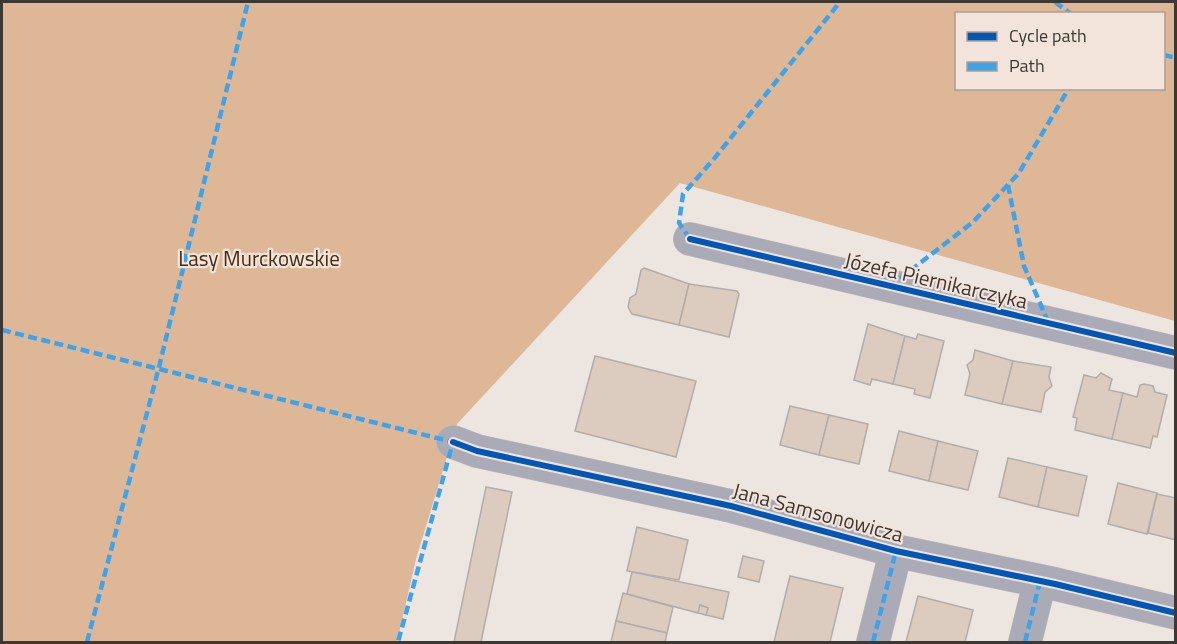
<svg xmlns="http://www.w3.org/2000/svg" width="1177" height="644" viewBox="0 0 1177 644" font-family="'Titillium Web',sans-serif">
  <rect width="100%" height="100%" fill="#ece5e0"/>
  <path fill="#deb896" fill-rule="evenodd" d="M 2,2 L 1175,2 L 1175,321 L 680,183 L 457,424 L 416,559 L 397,642 L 2,642 ZM 956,14 L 1164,14 L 1164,88 L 956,88 Z"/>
  <g fill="#dcccbf" stroke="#b3adaa" stroke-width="1.5">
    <path d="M 644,268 L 689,284 L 679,325 L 632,314 L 628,307 L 630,298 L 636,294 L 641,270 Z"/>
    <path d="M 689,284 L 737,291 L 739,294 L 729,337 L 679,325 Z"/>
    <path d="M 868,324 L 905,336 L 893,384 L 872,379 L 870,385 L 854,380 Z"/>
    <path d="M 918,334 L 944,341 L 930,398 L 914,394 L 915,389 L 893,384 L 905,336 L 916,339 Z"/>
    <path d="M 975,350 L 1013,361 L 1002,404 L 965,395 L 970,374 L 967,365 L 973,360 Z"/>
    <path d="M 595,356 L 696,381 L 676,457 L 575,431 Z"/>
    <path d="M 1013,361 L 1051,367 L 1049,377 L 1052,386 L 1045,392 L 1041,412 L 1002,404 Z"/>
    <path d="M 1101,373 L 1112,379 L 1109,390 L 1123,393 L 1112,439 L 1075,430 L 1077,418 L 1073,417 L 1084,375 L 1096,378 Z"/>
    <path d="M 1144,384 L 1153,386 L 1155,392 L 1167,395 L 1157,437 L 1153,436 L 1150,448 L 1112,439 L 1123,393 L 1137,397 L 1140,385 Z"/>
    <path d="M 790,406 L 829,415 L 819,455 L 780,445 Z"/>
    <path d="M 829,415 L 868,424 L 859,464 L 819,455 Z"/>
    <path d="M 899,431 L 938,441 L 929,481 L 889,471 Z"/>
    <path d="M 938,441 L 978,451 L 968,490 L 929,481 Z"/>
    <path d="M 1008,458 L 1047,467 L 1038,507 L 999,497 Z"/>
    <path d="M 1047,467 L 1087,476 L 1078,516 L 1038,507 Z"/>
    <path d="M 1118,483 L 1157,493 L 1147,534 L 1108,524 Z"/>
    <path d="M 486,487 L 512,492 L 481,642 L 454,642 Z"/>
    <path d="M 1157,494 L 1176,498 L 1176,540 L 1148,533 Z"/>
    <path d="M 637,527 L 688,540 L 679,580 L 627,571 Z"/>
    <path d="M 743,556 L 764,561 L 759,582 L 738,577 Z"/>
    <path d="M 632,572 L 729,592 L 723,619 L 706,615 L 708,608 L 700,605 L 698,613 L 627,594 Z"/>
    <path d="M 790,576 L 843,588 L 830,642 L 774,642 Z"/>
    <path d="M 623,593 L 673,607 L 667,633 L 616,621 Z"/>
    <path d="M 918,596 L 973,610 L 965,642 L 906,642 Z"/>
    <path d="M 700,605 L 708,608 L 706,615 L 698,613 Z"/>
    <path d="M 616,621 L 667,633 L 665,642 L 611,642 Z"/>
  </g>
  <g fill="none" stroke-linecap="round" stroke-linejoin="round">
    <g stroke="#c8c2be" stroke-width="34">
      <g id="minor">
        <path d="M 690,239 L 1176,353"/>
        <path d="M 453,442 L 477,451 L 731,506 L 896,551 L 1055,584 L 1176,613"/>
        <path d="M 873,642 L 896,551"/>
        <path d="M 1025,642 L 1040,581"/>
      </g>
    </g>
    <use href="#minor" stroke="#ababb7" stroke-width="33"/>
    <g stroke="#3fa3eb" stroke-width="4.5" stroke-dasharray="9 4.5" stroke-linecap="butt">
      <path d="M 1055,2 L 1071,14"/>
      <path d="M 1164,55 L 1176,58"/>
      <path d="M 1008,185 L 1024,266 L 1049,324"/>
      <path d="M 690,239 L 679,223 L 683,194 L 713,160 L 840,2"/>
      <path d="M 889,287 L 973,222 L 1019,173 L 1069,88"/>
      <path d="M 2,330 L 453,442 L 398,642"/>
      <path d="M 87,642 L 159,367 L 248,2"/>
      <path d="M 873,642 L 896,551"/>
      <path d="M 1025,642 L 1040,581"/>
    </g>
    <g stroke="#f2e4da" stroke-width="10">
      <g id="cycleway">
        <path d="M 690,239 L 1176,353"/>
        <path d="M 453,442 L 477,451 L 731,506 L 896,551 L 1055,584 L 1176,613"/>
      </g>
    </g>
    <use href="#cycleway" stroke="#0057b8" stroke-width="6"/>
  </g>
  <g text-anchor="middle" stroke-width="4.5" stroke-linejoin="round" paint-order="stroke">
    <g font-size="21" fill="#472c14" stroke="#f2e4da">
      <text x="259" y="266">Lasy Murckowskie</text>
    </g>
    <g font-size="21" fill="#3d3834" stroke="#f2e4da">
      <text transform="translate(936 281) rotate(13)" y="7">Józefa Piernikarczyka</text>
      <text transform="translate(818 513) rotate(15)" y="7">Jana Samsonowicza</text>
    </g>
  </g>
  <rect width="1177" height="644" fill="none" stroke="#3d3834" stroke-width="6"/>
  <rect x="955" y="12" width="210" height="78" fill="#f2e4da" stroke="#aa9f98" stroke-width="1.5"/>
  <rect x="967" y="32" width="30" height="9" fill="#0057b8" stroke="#aa9f98" stroke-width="1.5"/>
  <text x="1009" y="42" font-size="18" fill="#3d3834">Cycle path</text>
  <rect x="967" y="62" width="30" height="9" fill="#3fa3eb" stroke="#aa9f98" stroke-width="1.5"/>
  <text x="1009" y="72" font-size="18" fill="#3d3834">Path</text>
</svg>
